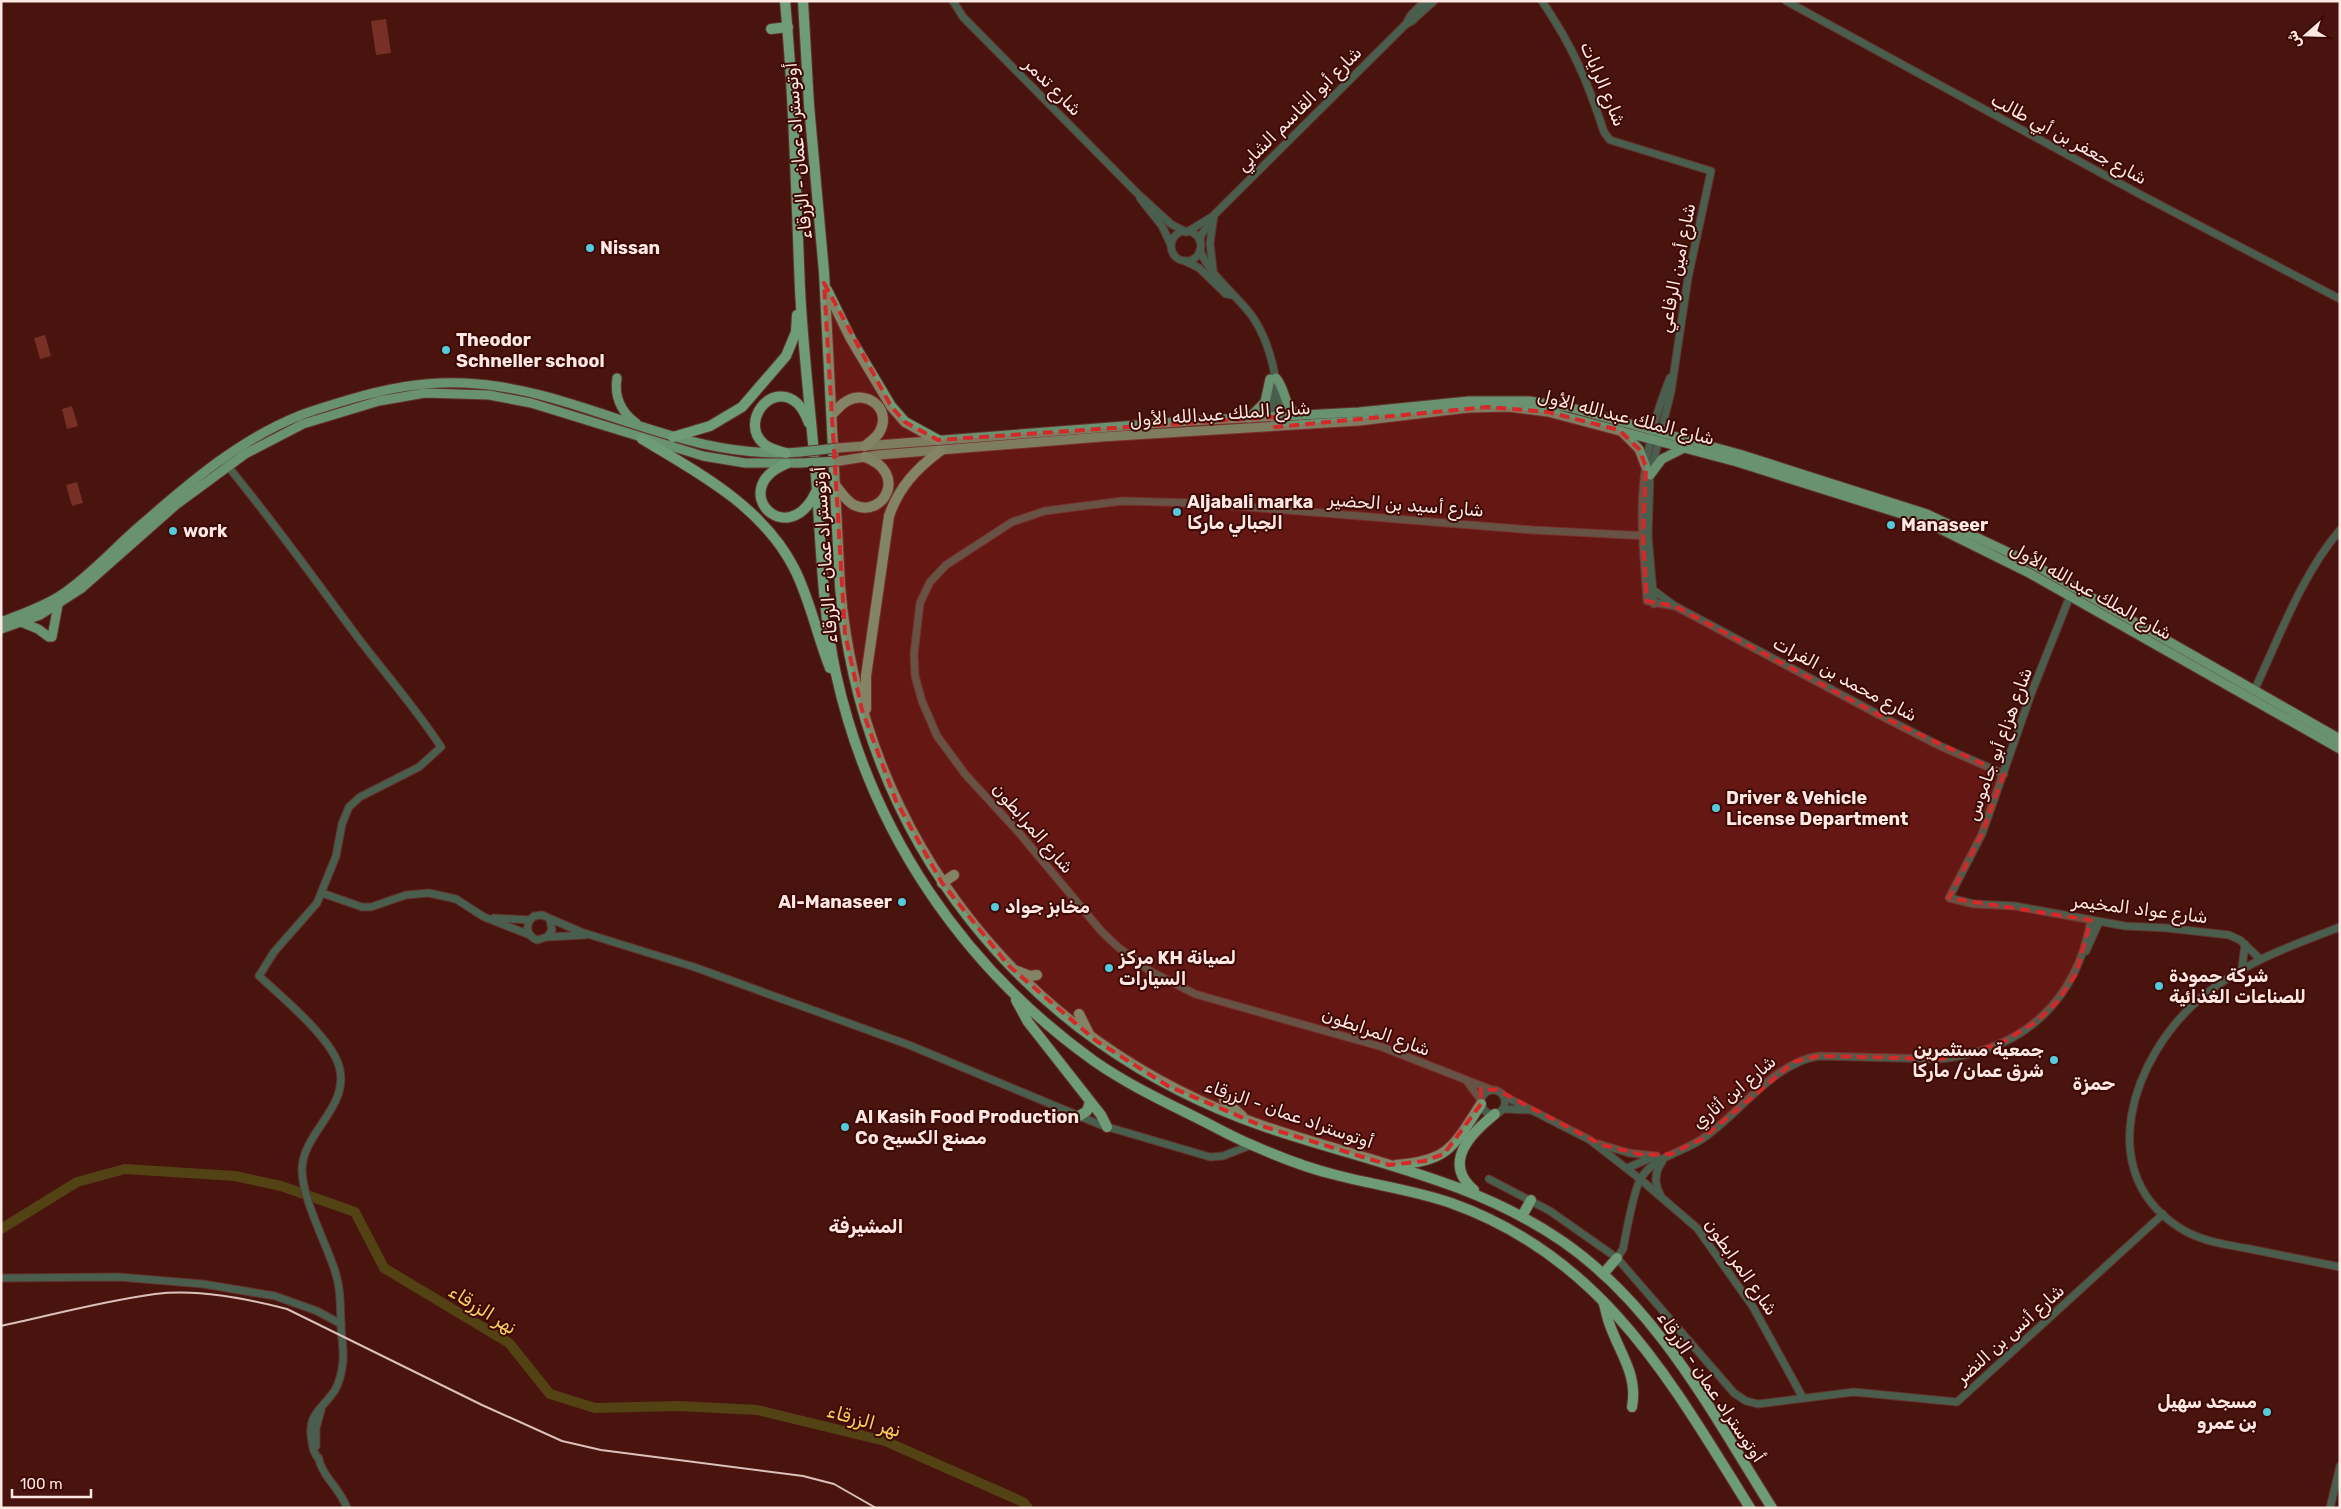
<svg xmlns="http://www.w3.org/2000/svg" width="2341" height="1509" viewBox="0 0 2341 1509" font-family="Rubik,Vazirmatn,sans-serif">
  <rect width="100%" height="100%" fill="#49140e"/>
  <g fill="#782f26">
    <path d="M 386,19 L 391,53 L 376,55 L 371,21 Z"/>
    <path d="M 45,335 L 51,356 L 40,359 L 34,338 Z"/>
    <path d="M 72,406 L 78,426 L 67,429 L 62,409 Z"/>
    <path d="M 77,482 L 83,503 L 72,506 L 66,485 Z"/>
  </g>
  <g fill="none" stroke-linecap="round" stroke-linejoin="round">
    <path stroke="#524214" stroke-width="10" d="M 1,1229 L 77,1182 L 125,1169 L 235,1176 L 281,1186 L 355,1212 L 384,1268 L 509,1343 L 550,1394 L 595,1408 L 678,1406 L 757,1410 L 885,1441 L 1023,1502 L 1028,1508"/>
    <g stroke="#62322c" stroke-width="9">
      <g id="tertiary">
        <path d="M 953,1 L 963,17 L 1136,192 L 1171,224 L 1186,232"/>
        <path d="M 1542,1 C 1573,47 1587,80 1604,132 L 1610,140 L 1711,171 L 1688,278 L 1671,392 L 1650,475 L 1648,536 L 1654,604"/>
        <path d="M 1786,1 L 2143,196 L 2340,299"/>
        <path d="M 1406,24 L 1411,15 L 1425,1"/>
        <path d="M 1140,198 L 1162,226 L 1171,245"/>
        <circle cx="1186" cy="246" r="15"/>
        <path d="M 1187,232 L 1213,216 L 1406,24 L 1412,21 L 1434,1"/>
        <path d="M 1200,242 L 1201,235 L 1212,221"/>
        <path d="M 1200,250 C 1209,275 1237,295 1252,316 C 1273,346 1277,384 1281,419"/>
        <path d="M 1185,261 L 1199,268 L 1226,294 L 1232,295"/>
        <path d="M 1213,270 L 1210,243 L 1214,215"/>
        <path d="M 1670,378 C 1656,412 1646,452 1643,490 C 1640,526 1645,564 1647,601 L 1674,606"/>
        <path d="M 1270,386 L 1274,420"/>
        <path d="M 226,464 C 274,522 317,583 362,643 C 389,678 417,710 441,747 L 419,767 L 360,797 L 349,807 L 342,824 L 336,856 L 317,903 L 274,952 L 259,976 C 281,996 331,1038 339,1066 C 351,1107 302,1132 302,1170 C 302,1198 326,1243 335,1271 C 341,1289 340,1305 341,1323 C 341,1336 344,1348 343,1361 C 342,1371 340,1381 335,1390 C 322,1410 306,1414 312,1442 C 313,1449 314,1454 319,1459"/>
        <path d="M 1652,589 L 1675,606 L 1885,718 L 1940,746 L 2004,774"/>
        <path d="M 2070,596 L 2031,694 L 1982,834 L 1949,898 L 1974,904 L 2015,906 L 2125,926 L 2167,928 L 2229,935 L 2240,940 L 2259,958"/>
        <path d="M 2254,691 C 2279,638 2302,574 2340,530"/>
        <path d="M 322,893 L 362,907 L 371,907 L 406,895 L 429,893 L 456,899 L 484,917 L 530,935"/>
        <path d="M 494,918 L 530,920"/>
        <path d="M 550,920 L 552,930 L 547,937 L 537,940 C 528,936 525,928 530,920 L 534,916 L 542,915 L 581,932 L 694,967 L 909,1045 L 1101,1125 L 1210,1157 L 1223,1156 L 1251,1145"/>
        <path d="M 2340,927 C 2288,947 2246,961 2202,997 C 2133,1054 2089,1176 2185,1231 C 2205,1242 2228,1245 2250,1249 C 2280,1255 2310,1261 2340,1267"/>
        <path d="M 548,937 L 585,935"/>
        <path d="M 2086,951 L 2099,922"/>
        <path d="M 2242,968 L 2245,944"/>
        <path d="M 1466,1080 L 1481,1100"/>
        <circle cx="1493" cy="1102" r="12"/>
        <path d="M 1492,1090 L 1382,1047 L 1195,994 L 1150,971 L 1118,947 L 1102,932 L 1020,834 L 965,774 L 937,736 L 922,701 L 915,676 L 914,654 L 920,603 L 930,582 L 946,565 L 1012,522 L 1045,511 L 1122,501 L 1198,503 L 1533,530 L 1648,536"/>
        <path d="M 1504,1096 L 1590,1140 L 1640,1179 L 1697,1228 L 1753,1307 L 1803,1398"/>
        <path d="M 1504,1109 L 1529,1110"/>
        <path d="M 1599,1144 L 1629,1153 L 1657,1156"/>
        <path d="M 1627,1168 L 1651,1158"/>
        <path d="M 1489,1179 L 1550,1211 L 1617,1258 L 1734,1393 L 1746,1401 L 1758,1404 L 1854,1392 L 1957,1402 L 2163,1214"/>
        <path d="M 1660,1194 C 1654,1183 1655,1172 1662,1162"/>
        <path d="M 1617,1258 L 1623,1249 C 1626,1234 1634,1188 1641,1178 C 1654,1157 1683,1152 1702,1139 C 1740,1114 1772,1063 1819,1056 L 1939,1059 C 2022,1051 2076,1003 2091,920"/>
        <path d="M 1,1278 L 119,1277 L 203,1284 L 275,1296 L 317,1311 L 341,1324"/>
        <path d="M 316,1446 L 316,1428 L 321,1410"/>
        <path d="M 318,1457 C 323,1478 340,1488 347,1508"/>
        <path d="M 2330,1508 L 2340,1466"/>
      </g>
    </g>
    <g stroke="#62322c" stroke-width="11">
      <g id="primary">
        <path d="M 617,378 C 614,396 621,412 636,423"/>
        <path d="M 1276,378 C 1287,391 1283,409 1300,415"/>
        <path d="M 1249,418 L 1265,402 L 1270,379"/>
        <path d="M 1621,431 L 1639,449 L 1646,467"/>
        <path d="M 838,448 L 1189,421 L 1359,412 L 1469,401 L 1529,401 L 1568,407 L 1739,454 L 1927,514 L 2031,563 L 2340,739"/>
        <path d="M 839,461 L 878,455 L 1101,437 L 1359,421 L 1468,408 L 1508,407 L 1548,412 L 1737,462 L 1924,521 L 2029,573 L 2340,749"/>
        <path d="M 1650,475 L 1662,459 L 1684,448"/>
        <path d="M 1,622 C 21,614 43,607 61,595 C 91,575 114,548 141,525 C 189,483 240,439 301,415 C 317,409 334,404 351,399 C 388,388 425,381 464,383 C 581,388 679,462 800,452"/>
        <path d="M 21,622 L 38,629 L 49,637"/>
        <path d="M 1,629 L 40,615 L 82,588 L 177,504 L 245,454 L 303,424 L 379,401 L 425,393 L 489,395 L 531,403 L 703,456 L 745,463 L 800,463"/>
        <path d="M 52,637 L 58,605"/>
      </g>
    </g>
    <g stroke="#62322c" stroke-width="12">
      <g id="trunk">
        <path d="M 785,1 C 794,97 796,193 800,289 C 803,351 811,414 816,477 C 821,542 822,610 836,674 C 871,832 963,967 1094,1061 C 1124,1082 1157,1098 1189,1114 C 1210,1124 1230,1136 1252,1145 C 1279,1157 1307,1168 1336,1175 C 1374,1185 1414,1190 1451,1203 C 1603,1257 1670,1380 1750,1508"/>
        <path d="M 803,1 L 809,105 L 824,272 L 840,586 C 861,838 1025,1044 1263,1126 C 1365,1161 1472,1179 1562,1241 C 1657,1306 1712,1413 1772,1508"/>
        <path d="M 771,29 L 788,27"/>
        <path d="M 827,290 L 851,339 L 891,406 L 905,422 L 938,440"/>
        <path d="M 832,414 C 837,410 841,404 847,401 C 866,390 890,407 881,429 C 878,437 871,441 865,446"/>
        <path d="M 673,437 L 710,426 L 742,407 L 786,356 L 796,332 L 797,315"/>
        <path d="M 642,439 C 699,473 763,507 794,568 C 810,599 817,636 830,668"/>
        <path d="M 786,453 C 778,451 770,449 764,444 C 739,423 771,380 797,403 C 803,408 806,416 809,423"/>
        <path d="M 786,464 C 726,489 787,553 816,492"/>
        <path d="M 835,485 C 841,492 846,501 854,505 C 883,519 909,473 865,457"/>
        <path d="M 866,709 L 866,676 L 889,516 C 899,487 916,469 940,451"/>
        <path d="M 942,883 L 954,875"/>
        <path d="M 1017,971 L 1030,976 L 1037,975"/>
        <path d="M 1016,1000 L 1028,1022 L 1101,1115 L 1107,1127"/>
        <path d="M 1079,1014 L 1089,1034"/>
        <path d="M 1224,1100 L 1242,1116"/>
        <path d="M 1079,1116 L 1087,1111 L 1090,1102"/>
        <path d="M 1396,1165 C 1449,1161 1454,1146 1481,1104"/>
        <path d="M 1474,1190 C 1442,1163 1470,1134 1495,1114"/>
        <path d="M 1522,1216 L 1531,1200"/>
        <path d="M 1603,1274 L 1617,1258"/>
        <path d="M 1603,1301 C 1606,1310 1607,1319 1611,1328 C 1621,1355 1638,1376 1632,1407"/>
      </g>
    </g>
    <use href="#tertiary" stroke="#4a5e4d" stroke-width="7"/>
    <use href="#primary" stroke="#689270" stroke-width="9"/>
    <use href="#trunk" stroke="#6e9c76" stroke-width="10"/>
    <path stroke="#dcc0bc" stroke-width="2" d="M 1,1326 C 52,1315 103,1301 155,1294 C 198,1289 244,1298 287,1309 L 482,1405 L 562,1441 L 601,1450 L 803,1476 L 834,1484 L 876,1508"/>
    <g stroke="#62322c" stroke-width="11" stroke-linecap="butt">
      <g id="primary-bridge">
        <path d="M 800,452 L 838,448"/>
        <path d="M 800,463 L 839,461"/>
      </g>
    </g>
    <use href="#primary-bridge" stroke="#689270" stroke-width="9"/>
  </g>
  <path fill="#d62828" fill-opacity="0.2" stroke="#d62828" stroke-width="4" stroke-dasharray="10 6" stroke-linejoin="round" d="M 824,283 L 891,406 L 905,422 L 938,440 L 1274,417 L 1275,427 L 1488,407 L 1548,412 L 1619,430 L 1639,449 L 1646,467 L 1643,536 L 1647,601 L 1675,606 L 1885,718 L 2004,774 L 1982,834 L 1949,898 L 2091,920 L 2076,974 L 2057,1002 L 2036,1022 L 2005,1041 L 1970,1054 L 1939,1059 L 1819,1056 L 1794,1062 L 1702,1139 L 1671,1154 L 1643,1155 L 1602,1145 L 1497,1090 L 1481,1089 L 1481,1104 L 1444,1154 L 1425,1161 L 1389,1165 L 1262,1126 L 1168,1086 L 1095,1040 L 1009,966 L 942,883 L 896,801 L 862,710 L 845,634 Z"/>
  <g fill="#54cadd" stroke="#3e0905" stroke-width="2">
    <circle cx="590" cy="248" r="5"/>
    <circle cx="446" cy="350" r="5"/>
    <circle cx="1177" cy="512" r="5"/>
    <circle cx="1891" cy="525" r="5"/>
    <circle cx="173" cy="531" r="5"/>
    <circle cx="1716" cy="808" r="5"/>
    <circle cx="902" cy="902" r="5"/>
    <circle cx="995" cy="907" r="5"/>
    <circle cx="1109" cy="968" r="5"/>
    <circle cx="2159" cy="986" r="5"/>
    <circle cx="2054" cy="1060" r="5"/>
    <circle cx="845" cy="1127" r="5"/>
    <circle cx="2267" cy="1412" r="5"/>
  </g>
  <g text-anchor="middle" stroke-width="4" stroke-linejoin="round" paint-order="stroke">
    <g font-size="18" fill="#fee8e4" stroke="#3e0905">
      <text transform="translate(1603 84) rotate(67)" y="6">شارع الرايات</text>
      <text transform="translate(1053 87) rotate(45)" y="6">شارع تدمر</text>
      <text transform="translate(1299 109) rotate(-45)" y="6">شارع أبو القاسم الشابي</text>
      <text transform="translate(2069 139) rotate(28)" y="6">شارع جعفر بن أبي طالب</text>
      <text transform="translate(798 151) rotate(-95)" y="6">أوتوستراد عمان - الزرقاء</text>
      <text transform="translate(1677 268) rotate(-79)" y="6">شارع أمين الرفاعي</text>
      <text transform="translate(1220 414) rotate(-4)" y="6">شارع الملك عبدالله الأول</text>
      <text transform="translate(1626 417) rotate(14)" y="6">شارع الملك عبدالله الأول</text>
      <text transform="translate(1406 505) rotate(4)" y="6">شارع أسيد بن الحضير</text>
      <text transform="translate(825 555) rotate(-94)" y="6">أوتوستراد عمان - الزرقاء</text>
      <text transform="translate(2091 591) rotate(29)" y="6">شارع الملك عبدالله الأول</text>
      <text transform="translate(1845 679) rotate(28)" y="6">شارع محمد بن الفرات</text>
      <text transform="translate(1999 744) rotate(-70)" y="6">شارع هزاع أبو جاموس</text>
      <text transform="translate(1033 828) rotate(49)" y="6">شارع المرابطون</text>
      <text transform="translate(2140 909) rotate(7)" y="6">شارع عواد المخيمر</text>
      <text transform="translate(1376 1032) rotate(19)" y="6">شارع المرابطون</text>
      <text transform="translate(1734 1092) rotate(-40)" y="6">شارع ابن أثاري</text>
      <text transform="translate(1289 1114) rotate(19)" y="6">أوتوستراد عمان - الزرقاء</text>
      <text transform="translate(1741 1267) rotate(55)" y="6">شارع المرابطون</text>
      <text transform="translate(2010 1334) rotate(-42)" y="6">شارع أنس بن النضر</text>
      <text transform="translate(1711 1387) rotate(56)" y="6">أوتوستراد عمان - الزرقاء</text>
    </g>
    <g font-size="18" font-weight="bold" fill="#fee8e4" stroke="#3e0905" text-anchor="start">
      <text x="600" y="254">Nissan</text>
      <text x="456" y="346">Theodor<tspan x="456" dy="21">Schneller school</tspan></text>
      <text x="1187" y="508">Aljabali marka<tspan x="1187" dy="21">الجبالي ماركا</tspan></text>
      <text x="1901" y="531">Manaseer</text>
      <text x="183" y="537">work</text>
      <text x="1726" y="804">Driver &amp; Vehicle<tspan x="1726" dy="21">License Department</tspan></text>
      <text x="892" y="908" text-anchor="end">Al-Manaseer</text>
      <text x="1005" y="913">مخابز جواد</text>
      <text x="1119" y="964">مركز KH لصيانة<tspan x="1119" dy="21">السيارات</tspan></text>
      <text x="2169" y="982">شركة حمودة<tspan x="2169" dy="21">للصناعات الغذائية</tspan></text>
      <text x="2044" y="1056" text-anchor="end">جمعية مستثمرين<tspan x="2044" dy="21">شرق عمان/ ماركا</tspan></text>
      <text x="855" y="1123">Al Kasih Food Production<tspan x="855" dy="21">Co مصنع الكسيح</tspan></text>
      <text x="2257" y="1408" text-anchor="end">مسجد سهيل<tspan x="2257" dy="21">بن عمرو</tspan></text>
    </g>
    <g font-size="19" font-weight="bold" fill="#fee8e4" stroke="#3e0905">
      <text x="2094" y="1090">حمزة</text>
      <text x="866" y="1233">المشيرفة</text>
    </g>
    <g font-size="19" font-style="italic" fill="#f8cf5b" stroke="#3e0905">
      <text transform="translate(483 1309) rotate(32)" y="7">نهر الزرقاء</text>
      <text transform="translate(864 1420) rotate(16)" y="7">نهر الزرقاء</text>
    </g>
  </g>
  <rect width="2341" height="1509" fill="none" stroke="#fee8e4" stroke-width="5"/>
  <g transform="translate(2306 35) rotate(250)" stroke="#3e0905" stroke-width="4" paint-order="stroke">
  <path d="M0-4L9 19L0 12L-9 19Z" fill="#fee8e4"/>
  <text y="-8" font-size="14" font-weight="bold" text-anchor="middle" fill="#fee8e4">ش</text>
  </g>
  <path d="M12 1489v8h79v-8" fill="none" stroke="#fee8e4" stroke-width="2.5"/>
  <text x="20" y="1489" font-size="15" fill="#fee8e4" stroke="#3e0905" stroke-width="4" paint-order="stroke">100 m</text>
</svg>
